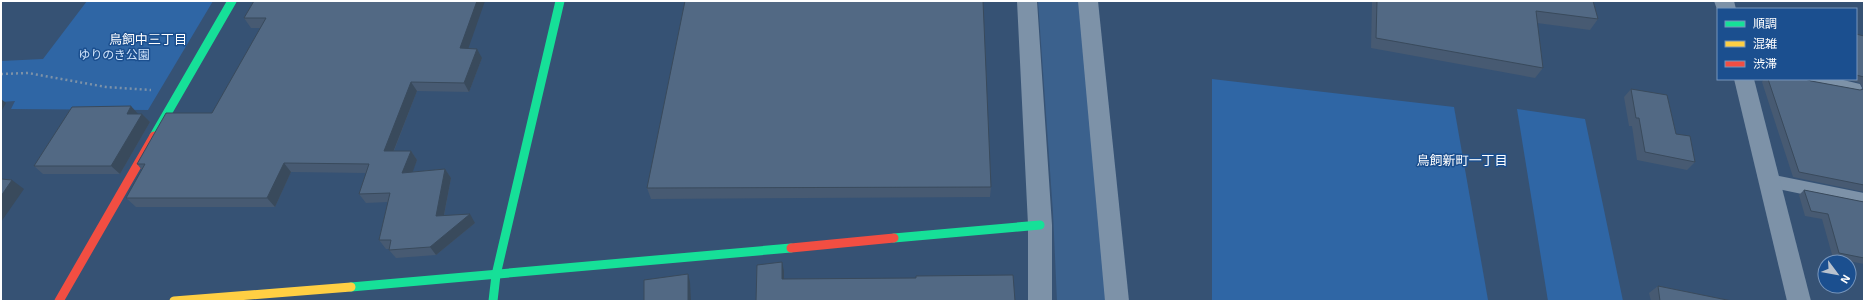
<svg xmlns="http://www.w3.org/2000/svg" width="1865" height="302" viewBox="0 0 1865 302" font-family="'Exo 2','Noto Sans JP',sans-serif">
  <rect width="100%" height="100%" fill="#365274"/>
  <g fill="#2f66a5">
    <path d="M 87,1 L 213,1 L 148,110 L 11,109 L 15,101 L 1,102 L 1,61 L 43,59 Z"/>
    <path d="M 1212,79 L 1454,107 L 1488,300 L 1212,301 Z"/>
    <path d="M 1517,109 L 1585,119 L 1623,301 L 1548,301 Z"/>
  </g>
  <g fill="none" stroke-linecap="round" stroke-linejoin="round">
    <path fill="#3b618d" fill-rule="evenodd" d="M 1038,1 L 1088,1 L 1111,213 L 1117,301 L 1057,301 L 1053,213 Z"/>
    <path stroke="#7d92a8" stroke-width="2.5" stroke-dasharray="2 3" stroke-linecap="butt" d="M 1,74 L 28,73 L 106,87 L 151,90"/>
    <g fill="#7d92a8" fill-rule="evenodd">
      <path d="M 1798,79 L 1839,79 L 1860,84 L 1862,88 L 1860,92 L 1854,94 L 1806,85 L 1800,83 Z"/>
      <path d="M 1769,174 L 1864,193 L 1864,207 L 1763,186 L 1760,181 L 1763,176 Z"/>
    </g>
    <g fill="#7d92a8" fill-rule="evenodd">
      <path d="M 1017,1 L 1037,1 L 1052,225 L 1052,301 L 1028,301 L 1028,225 Z"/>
      <path d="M 1078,1 L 1098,1 L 1129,301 L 1105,301 Z"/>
      <path d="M 1714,1 L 1734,1 L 1736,9 L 1718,9 L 1718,12 Z"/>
      <path d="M 1734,79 L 1754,79 L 1811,301 L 1787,301 Z"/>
    </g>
    <g stroke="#16e098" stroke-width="9">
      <path d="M 154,136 L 232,1"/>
      <path d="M 894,238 L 1040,225"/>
      <path d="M 351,287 L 791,248"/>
      <path d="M 493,301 L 496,275 L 560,1"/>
    </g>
    <path stroke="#ffcf43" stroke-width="9" d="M 174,301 L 351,287"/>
    <g stroke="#f24e42" stroke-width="9">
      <path d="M 791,248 L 894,238"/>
      <path d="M 59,301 L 154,136"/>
    </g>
  </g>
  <g fill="#475a72">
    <path d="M 254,1 L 468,49 L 482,58 L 469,92 L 417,91 L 394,151 L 411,151 L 417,160 L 412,172 L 445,169 L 451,178 L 444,216 L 475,223 L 436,255 L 396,258 L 389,250 L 389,249 L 386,249 L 379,240 L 388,202 L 366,203 L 359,194 L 366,173 L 291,172 L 275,207 L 136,207 L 126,198 L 142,170 L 137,164 L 212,113 L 261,28 L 251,28 L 244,18 Z"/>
    <path d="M 1372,1 L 1593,1 L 1598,19 L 1590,30 L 1537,23 L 1543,68 L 1535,78 L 1371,48 Z"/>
    <path d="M 1856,34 L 1864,36 L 1864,192 L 1793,177 L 1762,82 L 1764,79 L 1805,79 L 1811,81 L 1860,90 L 1863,89 L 1860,83 L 1845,79 L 1856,79 Z"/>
    <path d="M 1631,89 L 1676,134 L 1695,162 L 1687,170 L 1637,160 L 1632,126 L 1629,126 L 1624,97 Z"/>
    <path d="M 139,114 L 150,122 L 120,174 L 43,174 L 34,166 Z"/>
    <path d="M 991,187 L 990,197 L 651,199 L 647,188 Z"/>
    <path d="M 1804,190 L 1864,202 L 1864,264 L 1833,258 L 1822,219 L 1805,216 L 1799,195 Z"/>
    <path d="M 1658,286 L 1732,301 L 1651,301 L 1649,293 Z"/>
  </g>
  <g fill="#394a5c">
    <path d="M 477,1 L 485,1 L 465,58 L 460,48 Z"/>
    <path d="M 477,49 L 482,58 L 469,92 L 464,83 Z"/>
    <path d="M 411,82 L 417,91 L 390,160 L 384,151 Z"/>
    <path d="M 1,99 L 6,103 L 1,112 Z"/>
    <path d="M 131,106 L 139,115 L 127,114 Z"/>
    <path d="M 142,114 L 150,122 L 120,174 L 111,166 Z"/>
    <path d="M 411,151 L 417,160 L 409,182 L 402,173 Z"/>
    <path d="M 284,163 L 291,172 L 275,207 L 267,198 Z"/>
    <path d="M 445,169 L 451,178 L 442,225 L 436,216 Z"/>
    <path d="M 12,180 L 24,189 L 1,222 L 1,196 Z"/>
    <path d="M 470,214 L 475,223 L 436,255 L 430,247 Z"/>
    <path d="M 782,262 L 784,271 L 784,288 L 782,279 Z"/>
    <path d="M 688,274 L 690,282 L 691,301 L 688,301 Z"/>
  </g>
  <g fill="#526984" stroke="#394a5c">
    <path d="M 254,1 L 477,1 L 460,48 L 477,49 L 464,83 L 411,82 L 384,151 L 411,151 L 402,173 L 445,169 L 436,216 L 470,214 L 430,247 L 389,250 L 391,240 L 379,240 L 390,193 L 359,194 L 369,164 L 284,163 L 267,198 L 126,198 L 145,164 L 137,164 L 166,113 L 212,113 L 266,18 L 244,18 Z"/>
    <path d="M 685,1 L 983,1 L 991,187 L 647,188 Z"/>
    <path d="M 1377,1 L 1593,1 L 1598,19 L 1536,11 L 1543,68 L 1376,38 Z"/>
    <path d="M 1856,34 L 1864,36 L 1864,77 L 1856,75 Z"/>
    <path d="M 1768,79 L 1805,79 L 1811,81 L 1860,90 L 1864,89 L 1864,185 L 1799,172 Z"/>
    <path d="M 1631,89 L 1667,95 L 1676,134 L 1690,136 L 1695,162 L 1645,152 L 1639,118 L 1636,118 Z"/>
    <path d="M 131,106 L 127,114 L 142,114 L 111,166 L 34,166 L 72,107 Z"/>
    <path d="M 1,179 L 12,180 L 1,196 Z"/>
    <path d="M 1804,190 L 1864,202 L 1864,258 L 1839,253 L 1828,214 L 1811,211 Z"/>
    <path d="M 782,262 L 782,279 L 916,278 L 916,276 L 1013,275 L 1015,301 L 756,301 L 757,265 Z"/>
    <path d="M 688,274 L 688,301 L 644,301 L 644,280 Z"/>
    <path d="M 1658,286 L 1732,301 L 1660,301 Z"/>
  </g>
  <g text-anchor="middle" stroke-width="3" stroke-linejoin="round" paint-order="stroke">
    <g font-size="12" fill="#cfe3fa" stroke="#1b4f8f">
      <text x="114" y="59">ゆりのき公園</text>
    </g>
    <g font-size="13" fill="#fff" stroke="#1b4f8f">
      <text x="148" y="44">鳥飼中三丁目</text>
      <text x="1462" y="165">鳥飼新町一丁目</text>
    </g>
  </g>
  <rect width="1865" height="302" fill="none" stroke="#ffffff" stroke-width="4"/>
  <rect x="1717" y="8" width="140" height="72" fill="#1b4f8f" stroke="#7695bc"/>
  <rect x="1725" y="21" width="20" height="6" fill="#16e098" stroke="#7695bc"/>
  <text x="1753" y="28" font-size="12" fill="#ffffff">順調</text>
  <rect x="1725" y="41" width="20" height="6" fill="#ffcf43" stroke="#7695bc"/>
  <text x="1753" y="48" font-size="12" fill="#ffffff">混雑</text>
  <rect x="1725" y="61" width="20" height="6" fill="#f24e42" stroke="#7695bc"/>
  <text x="1753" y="68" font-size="12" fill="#ffffff">渋滞</text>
  <g transform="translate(1837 274) rotate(122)"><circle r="19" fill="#1b4f8f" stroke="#7695bc"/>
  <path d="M0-3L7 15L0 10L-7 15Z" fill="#b9c2ce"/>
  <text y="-6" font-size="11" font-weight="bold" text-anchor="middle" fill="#ffffff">N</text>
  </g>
</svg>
